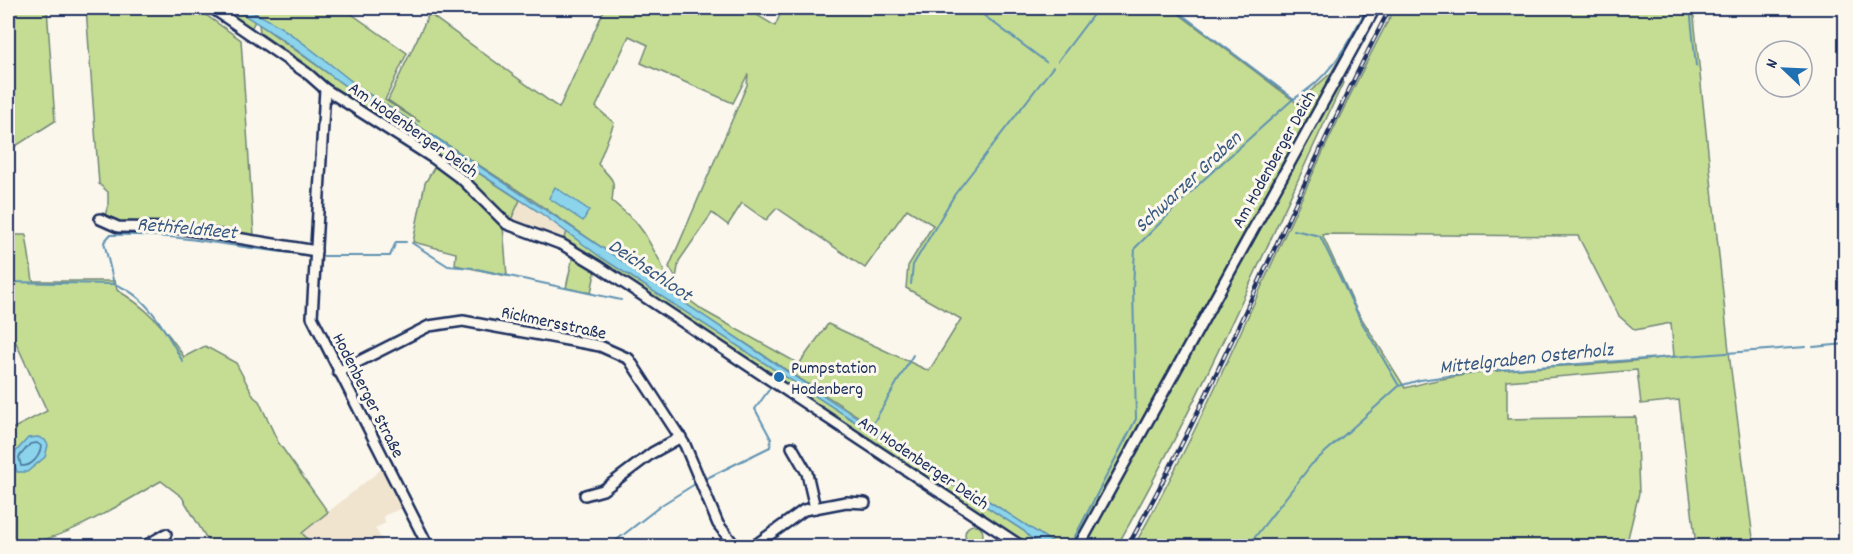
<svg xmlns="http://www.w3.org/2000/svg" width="1853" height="554" viewBox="0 0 1853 554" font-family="Dekko,sans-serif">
  <rect width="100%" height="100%" fill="#fbf7ec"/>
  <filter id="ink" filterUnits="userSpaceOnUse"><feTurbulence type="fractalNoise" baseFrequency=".0167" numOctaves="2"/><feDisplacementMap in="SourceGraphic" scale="12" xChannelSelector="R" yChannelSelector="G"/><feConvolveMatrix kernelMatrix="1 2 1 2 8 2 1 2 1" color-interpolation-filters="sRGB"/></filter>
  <g filter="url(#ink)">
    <g fill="#f0e4cf">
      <path d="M 520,200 L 567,232 L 562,241 L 509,224 Z"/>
      <path d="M 384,467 L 405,507 L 383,516 L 386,523 L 375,528 L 386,546 L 314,546 L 302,533 Z"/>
    </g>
    <g fill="#c5dd93" stroke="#708678" stroke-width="1.5" fill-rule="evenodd">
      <path d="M 8,8 L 47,8 L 55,121 L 8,151 Z"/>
      <path d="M 86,8 L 196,8 L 241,40 L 254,235 L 176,224 L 122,224 L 104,219 L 108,205 L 108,192 L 99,184 Z"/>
      <path d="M 219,8 L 233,8 L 255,21 L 252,27 L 247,26 Z"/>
      <path d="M 246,8 L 343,8 L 407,53 L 385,100 L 420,122 L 388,100 L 429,14 L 559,108 L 605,8 L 746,8 L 775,26 L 783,8 L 1171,8 L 1297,103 L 1331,73 L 1369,8 L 1372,8 L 1075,546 L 1058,546 L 674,297 L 530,198 L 361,89 L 288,32 ZM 629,36 L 648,45 L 641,63 L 733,103 L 748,74 L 747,85 L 669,267 L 676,278 L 679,261 L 712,213 L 728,225 L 742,203 L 766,220 L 777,208 L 865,268 L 907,209 L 933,225 L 908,266 L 906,288 L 961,319 L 929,371 L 828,324 L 799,364 L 704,311 L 668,284 L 661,263 L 644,233 L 635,221 L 612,201 C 615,177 614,182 598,164 L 614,123 L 596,107 Z"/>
      <path d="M 1395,8 L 1693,8 L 1731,370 L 1754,546 L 1696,546 L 1679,400 L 1641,404 L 1637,370 L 1507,381 L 1507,419 L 1636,417 L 1639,493 L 1626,546 L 1134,546 C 1232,372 1300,183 1395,8 ZM 1322,234 L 1578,236 L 1619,316 L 1635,330 L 1671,323 L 1674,356 C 1586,370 1491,362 1405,388 L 1357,311 Z"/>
      <path d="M 259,24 L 348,88 L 520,200 L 509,224 L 493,204 L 344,94 C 330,87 322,78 310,68 C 295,55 275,45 260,32 Z"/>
      <path d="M 1340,79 L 1343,83 C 1270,238 1202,397 1117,546 L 1081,546 Z"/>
      <path d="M 435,166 L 461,182 L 503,226 L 507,276 L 455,265 L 456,253 L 413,242 L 425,183 Z"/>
      <path d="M 567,232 L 602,258 L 1024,531 L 1043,546 L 1028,546 L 749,359 L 562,241 Z"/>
      <path d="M 8,235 L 26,235 L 33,281 L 115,281 L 117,290 C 146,307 166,328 184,357 L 205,346 L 236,363 L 254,397 L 259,401 L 278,442 L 328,512 L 302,533 L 314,546 L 211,546 L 182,497 L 161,481 C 115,507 63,543 9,546 L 8,431 L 47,411 L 8,325 L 8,280 L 13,280 Z"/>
      <path d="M 573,255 L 596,268 L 591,293 L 566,288 Z"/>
      <circle cx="974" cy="534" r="9"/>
    </g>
    <g fill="#8bd4ec" stroke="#5e92b3" stroke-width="1.5">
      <path d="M 233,8 C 270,7 339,75 373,97 C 521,192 666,291 812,388 C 893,442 977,492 1058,546 C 1043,547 1034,543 1024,531 L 602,258 L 539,212 L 348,88 L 279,37 Z"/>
      <path d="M 555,187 L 589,210 L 583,221 L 549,198 Z"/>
      <path d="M 38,437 L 45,440 L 48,445 L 45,457 L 27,472 L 17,472 L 12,456 L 28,438 Z"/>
    </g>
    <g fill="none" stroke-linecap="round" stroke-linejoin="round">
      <path stroke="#487197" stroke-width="1.5" d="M 37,443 L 41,446 C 40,456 32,467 21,466 L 19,457 L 30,444 Z"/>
      <g stroke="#5e92b3" stroke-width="2">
        <path d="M 974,8 L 1046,62"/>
        <path d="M 1173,8 L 1294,99"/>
        <path d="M 1690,8 L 1696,66"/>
        <path d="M 1058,61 L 1098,8"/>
        <path d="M 1294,230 L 1320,236 L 1361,321 L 1399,386"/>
        <path d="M 412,243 L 448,266 L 473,268"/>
        <path d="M 321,256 L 390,256 L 396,242 L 406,242"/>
        <path d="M 477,269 L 621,300"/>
        <path d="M 8,282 L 114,284 C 148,295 166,332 183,362"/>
        <path d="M 114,284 L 104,242 L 110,235 C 178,232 244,250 312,255"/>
        <path d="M 911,284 L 913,265 L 955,194 L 1053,67"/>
        <path d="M 1813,347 L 1846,344"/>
        <path d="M 874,422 L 913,355"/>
        <path d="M 705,479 L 770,447 L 771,439 L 755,409 L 771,387"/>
        <path d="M 609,546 L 663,504 L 695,484"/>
        <path d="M 1070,546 L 1136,419 L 1133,289 L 1135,248 L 1202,181 L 1292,100 C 1330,79 1347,45 1367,8"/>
        <path d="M 1248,546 L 1311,465 L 1399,386 L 1420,380 L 1485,371 L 1806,347"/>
      </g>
      <g stroke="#1b2f5e" stroke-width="14">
        <g id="minor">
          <path d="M 212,8 L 308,74 L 325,89 L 433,158 L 464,181 L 507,224 L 563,245 L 598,266 L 1021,546"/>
          <path d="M 325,89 L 312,317 L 428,546"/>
          <path d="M 100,219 L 118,227 L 177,228 L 316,251"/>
          <path d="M 338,372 L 429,326 L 463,321 L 600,346 L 629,359 L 685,445 L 718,524 L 735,546"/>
          <path d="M 792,447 L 807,473 L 815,508"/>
          <path d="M 585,495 L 603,490 L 652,453 L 681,437"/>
          <path d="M 145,546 L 166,534"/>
          <path d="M 754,546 L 804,510 L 846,502 L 865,503"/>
          <path d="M 1079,546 L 1375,8"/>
        </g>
      </g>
      <use href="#minor" stroke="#fbf7ec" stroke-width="9"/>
      <g stroke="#1b2f5e" stroke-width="4.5">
        <path id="rail" d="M 1128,546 C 1225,372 1298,185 1390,8"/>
      </g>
      <use href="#rail" stroke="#fbf7ec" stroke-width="2" stroke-dasharray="7" stroke-linecap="butt"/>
    </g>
  </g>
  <circle fill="#1f6fb2" stroke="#fbf7ec" stroke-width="2" cx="779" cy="377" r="6"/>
  <g text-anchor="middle" stroke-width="6" stroke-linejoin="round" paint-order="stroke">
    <g font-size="18" fill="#1b2f5e" stroke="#fbf7ec">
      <text transform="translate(414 129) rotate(35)" y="6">Am Hodenberger Deich</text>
      <text transform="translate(1273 159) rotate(-61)" y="6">Am Hodenberger Deich</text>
      <text transform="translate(554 322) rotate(12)" y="6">Rickmersstraße</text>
      <text transform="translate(369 395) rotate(63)" y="6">Hodenberger Straße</text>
      <text transform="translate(924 462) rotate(34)" y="6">Am Hodenberger Deich</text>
    </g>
    <g font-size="18" fill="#1b2f5e" stroke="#fbf7ec" text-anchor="start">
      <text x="791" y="373">Pumpstation<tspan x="791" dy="21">Hodenberg</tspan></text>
    </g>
    <g font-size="20" font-style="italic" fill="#375882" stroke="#fbf7ec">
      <text transform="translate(1187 181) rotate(-43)" y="7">Schwarzer Graben</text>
      <text transform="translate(187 227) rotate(5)" y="7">Rethfeldfleet</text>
      <text transform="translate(651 269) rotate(34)" y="7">Deichschloot</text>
      <text transform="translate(1526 357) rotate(-6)" y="7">Mittelgraben Osterholz</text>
    </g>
  </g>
  <rect width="1853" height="554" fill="none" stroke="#fbf7ec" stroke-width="30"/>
  <rect x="15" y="15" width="1823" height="524" fill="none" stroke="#1b2f5e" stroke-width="2" filter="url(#ink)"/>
  <g transform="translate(1784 69) rotate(293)"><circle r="28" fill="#fbf7ec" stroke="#a1a7b3" stroke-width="1.5"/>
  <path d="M0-4.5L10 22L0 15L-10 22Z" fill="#1f6fb2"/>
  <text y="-9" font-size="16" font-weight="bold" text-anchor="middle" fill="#1b2f5e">N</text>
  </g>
</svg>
